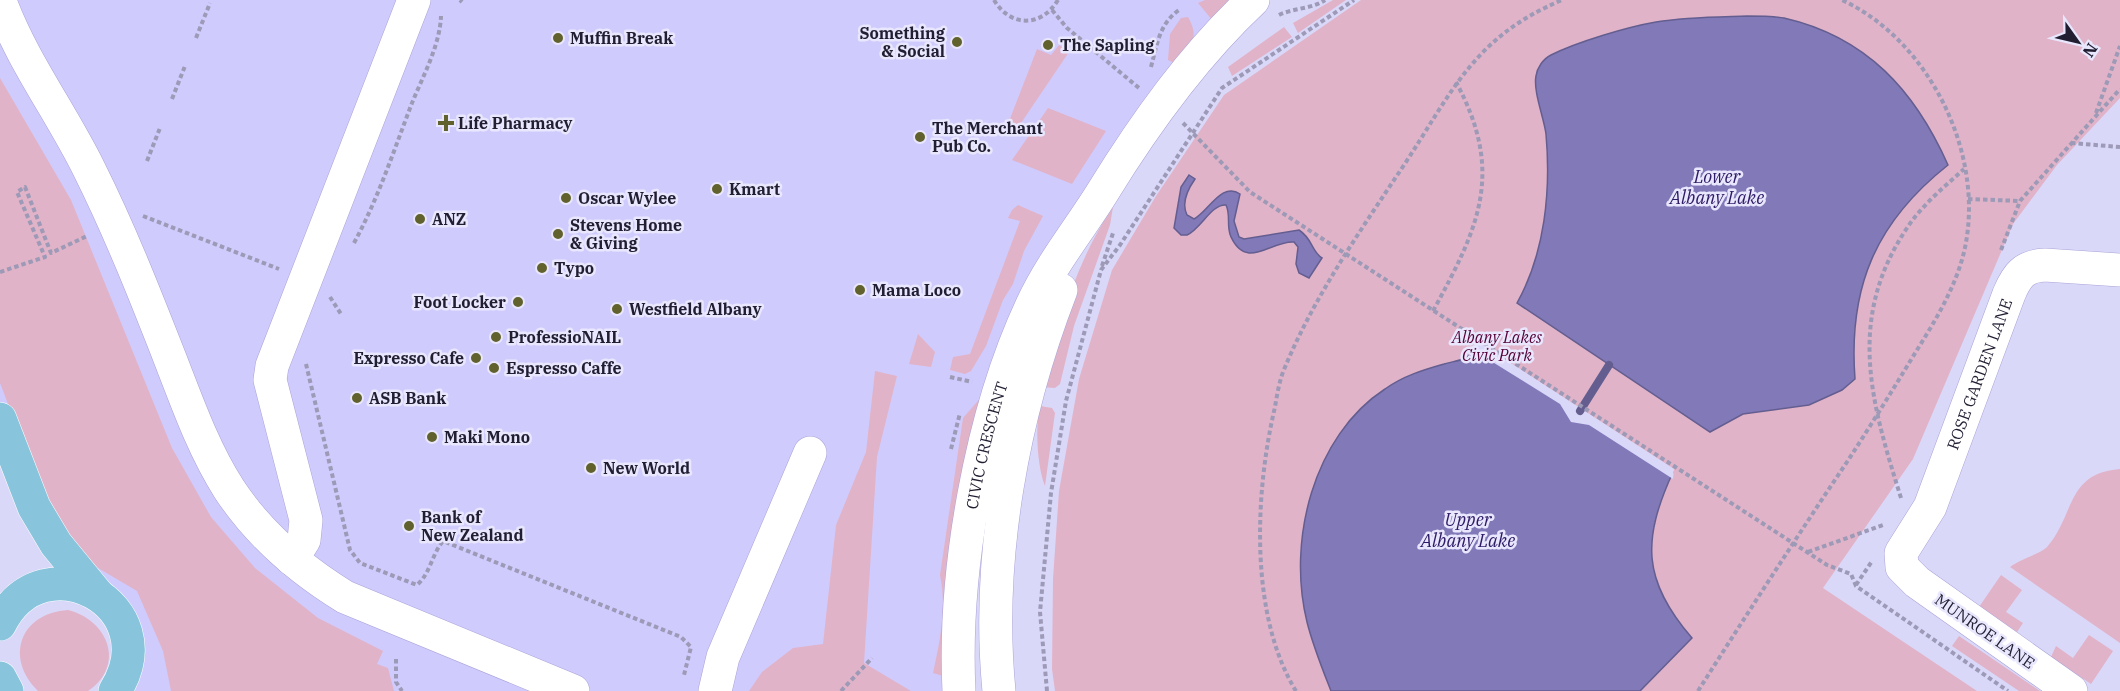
<svg xmlns="http://www.w3.org/2000/svg" width="2120" height="691" viewBox="0 0 2120 691" font-family="'IBM Plex Serif',serif">
  <rect width="100%" height="100%" fill="#dad8f9"/>
  <path fill="#d0cbfd" d="M 0,0 L 1253,0 L 1132,145 L 1002,388 L 959,691 L 128,691 L 127,668 L 0,419 Z"/>
  <g fill="#e1b3c8">
    <path d="M 1205,0 L 1233,0 L 1213,21 L 1198,3 Z"/>
    <path d="M 1333,0 L 1346,0 L 1298,33 L 1293,23 Z"/>
    <path d="M 1361,0 L 2120,0 L 2120,98 L 2057,165 L 2013,224 L 1913,459 L 1823,588 L 1977,691 L 1055,691 L 1052,669 L 1053,579 L 1059,491 L 1079,379 L 1112,270 L 1156,196 L 1224,95 Z"/>
    <path d="M 1188,17 C 1201,40 1190,46 1174,63 L 1168,60 L 1170,34 L 1181,18 Z"/>
    <path d="M 1284,27 L 1292,37 L 1232,76 L 1228,67 Z"/>
    <path d="M 1059,45 L 1069,52 L 1015,132 L 1006,129 L 1037,49 L 1051,55 Z"/>
    <path d="M 0,78 L 71,200 L 172,448 L 211,517 L 255,568 L 318,618 L 383,651 L 377,664 L 388,668 L 394,691 L 171,691 L 163,651 L 137,591 L 98,568 L 71,543 L 49,511 L 0,383 Z"/>
    <path d="M 1048,108 L 1106,131 L 1072,184 L 1012,160 Z"/>
    <path d="M 1018,205 L 1043,216 L 1024,251 L 1013,284 L 1003,300 L 986,346 L 971,371 L 965,374 L 950,370 L 953,357 L 970,354 L 1020,221 L 1008,218 L 1012,210 Z"/>
    <path d="M 1113,207 L 1110,225 L 1074,326 L 1060,384 L 1055,388 L 1041,387 C 1059,325 1076,261 1113,207 Z"/>
    <path d="M 918,334 L 935,352 L 931,367 L 909,364 Z"/>
    <path d="M 875,371 L 897,376 L 877,457 L 864,663 L 911,691 L 749,691 L 762,672 L 793,648 L 823,644 L 836,525 L 866,452 Z"/>
    <path d="M 983,395 L 943,676 L 933,673 C 940,641 947,608 940,575 L 963,418 Z"/>
    <path d="M 1040,406 L 1052,408 L 1055,413 L 1045,486 C 1037,467 1035,425 1040,406 Z"/>
    <path d="M 2120,469 L 2120,643 L 2010,567 C 2020,559 2040,554 2047,547 C 2075,515 2066,473 2120,469 Z"/>
    <path d="M 2001,575 L 2022,590 L 2006,612 L 2023,623 L 2017,632 L 1979,607 Z"/>
    <path d="M 68,610 C 108,620 126,665 88,691 L 38,691 C 4,658 20,613 68,610 Z"/>
    <path d="M 2089,635 L 2113,651 L 2091,684 L 2051,657 L 2056,646 L 2073,658 Z"/>
    <path d="M 1959,636 L 2040,691 L 2019,691 L 1952,646 Z"/>
  </g>
  <g fill="#8179b8" stroke="#645e90" stroke-width="1.5">
    <path d="M 1747,16 C 1759,16 1772,16 1784,18 C 1867,37 1915,91 1948,165 C 1876,222 1848,287 1855,379 L 1842,390 L 1809,405 L 1743,414 L 1710,432 L 1517,303 C 1545,253 1551,191 1546,134 C 1544,118 1533,91 1536,76 C 1537,68 1543,59 1551,55 C 1577,42 1627,27 1656,22 C 1686,17 1717,17 1747,16 Z"/>
    <path d="M 1189,175 L 1195,179 C 1188,189 1181,203 1187,215 L 1194,219 C 1208,212 1222,181 1240,194 L 1234,221 L 1239,237 L 1244,239 L 1299,230 C 1313,239 1311,251 1322,258 L 1309,278 L 1299,273 L 1296,264 L 1298,247 L 1294,242 C 1271,240 1247,271 1231,237 C 1226,226 1231,215 1226,205 C 1211,204 1201,229 1187,235 L 1181,235 L 1174,228 L 1181,187 Z"/>
    <path d="M 1474,347 L 1673,472 C 1642,540 1642,580 1692,638 L 1640,691 L 1331,691 C 1322,668 1313,646 1307,622 C 1287,541 1313,436 1385,389 C 1403,376 1423,370 1444,364 C 1450,362 1459,361 1466,358 C 1469,356 1472,351 1474,347 Z"/>
  </g>
  <path fill="#dad8f9" d="M 1477,341 L 1674,469 L 1673,479 L 1589,425 L 1571,422 L 1560,404 L 1470,348 Z"/>
  <g fill="none" stroke-linecap="round" stroke-linejoin="round">
    <path stroke="#645e90" stroke-width="8" d="M 1580,411 L 1609,365"/>
    <g stroke="#a9a3d8" stroke-width="34">
      <g id="minor">
        <path d="M 0,1 C 22,61 61,112 89,169 C 120,231 146,297 171,361 C 188,405 204,450 229,489 C 258,533 301,570 345,597 L 573,691"/>
        <path d="M 292,559 L 304,540 L 306,520 L 270,380 L 272,366 L 414,0"/>
        <path d="M 715,691 L 723,657 L 810,453"/>
        <path id="s1" d="M 959,691 C 953,571 981,414 1032,305 C 1051,264 1079,230 1102,193 C 1145,123 1193,56 1253,0"/>
        <path d="M 999,691 C 986,558 1013,414 1061,290"/>
        <path id="s2" d="M 2071,691 L 1917,582 L 1902,567 L 1901,553 L 1930,507 L 2009,294 C 2017,275 2024,266 2045,265 L 2120,270"/>
      </g>
    </g>
    <g stroke="#fff" stroke-width="34">
      <g id="major">
        <path d="M 0,419 L 34,507 L 56,544 L 97,594"/>
        <path d="M 0,624 C 43,537 169,606 115,691"/>
        <path d="M 0,678 L 7,691"/>
      </g>
    </g>
    <g stroke="#9c9ab6" stroke-width="4" stroke-dasharray="4.5 3" stroke-linecap="butt">
      <path d="M 460,0 L 462,2"/>
      <path d="M 994,0 C 1010,27 1041,28 1058,0"/>
      <path d="M 1052,10 L 1067,28 L 1139,88"/>
      <path d="M 1279,15 C 1293,8 1312,9 1325,0"/>
      <path d="M 196,38 L 210,3"/>
      <path d="M 1151,67 C 1157,45 1159,24 1179,10"/>
      <path d="M 172,99 L 185,66"/>
      <path d="M 2096,113 L 2120,46"/>
      <path d="M 1183,123 L 1250,192 L 1827,565 L 1851,574 L 1856,586 L 2008,691"/>
      <path d="M 2071,143 L 2120,147"/>
      <path d="M 147,161 L 160,128"/>
      <path d="M 1968,199 L 2020,201"/>
      <path d="M 143,216 L 279,269"/>
      <path d="M 354,243 C 378,199 394,150 412,103 C 423,76 440,45 441,16"/>
      <path d="M 2001,250 L 2020,201 L 2120,89"/>
      <path d="M 1102,266 L 1113,233"/>
      <path d="M 0,272 L 45,257 L 17,192 L 25,187 L 51,253 L 87,236"/>
      <path d="M 330,297 L 341,314"/>
      <path d="M 1433,311 C 1479,227 1505,173 1456,82"/>
      <path d="M 306,364 L 350,550 L 360,563 L 417,585 C 430,574 432,554 443,541 L 681,637 L 691,647 L 684,675"/>
      <path d="M 950,377 L 972,382"/>
      <path d="M 951,449 L 960,413"/>
      <path d="M 1901,498 C 1871,402 1846,319 1907,228 C 1922,205 1944,187 1964,169"/>
      <path d="M 1808,552 L 1883,525"/>
      <path d="M 1856,585 L 1872,561"/>
      <path d="M 396,659 L 396,682 L 402,691"/>
      <path d="M 841,691 L 872,658"/>
      <path d="M 1047,691 L 1040,612 L 1051,493 L 1066,401 L 1101,270 L 1120,245 L 1222,88 L 1354,0"/>
      <path d="M 1296,691 C 1249,615 1255,491 1275,407 C 1277,395 1279,383 1283,372 C 1313,298 1359,233 1402,168 C 1452,93 1472,38 1562,0"/>
      <path d="M 1698,691 C 1747,614 1796,538 1847,462 C 1869,428 1891,393 1912,358 C 1932,326 1953,293 1963,256 C 1988,160 1932,42 1842,0"/>
    </g>
    <use href="#minor" stroke="#fff" stroke-width="33"/>
    <use href="#major" stroke="#88c4dc" stroke-width="33"/>
  </g>
  <g fill="#61612e" stroke="#e8e7fd" stroke-width="2">
    <circle cx="558" cy="38" r="6"/>
    <circle cx="957" cy="42" r="6"/>
    <circle cx="1048" cy="45" r="6"/>
    <path d="M443 114h6v6h6v6h-6v6h-6v-6h-6v-6h6z"/>
    <circle cx="920" cy="137" r="6"/>
    <circle cx="717" cy="189" r="6"/>
    <circle cx="566" cy="198" r="6"/>
    <circle cx="420" cy="219" r="6"/>
    <circle cx="558" cy="234" r="6"/>
    <circle cx="542" cy="268" r="6"/>
    <circle cx="860" cy="290" r="6"/>
    <circle cx="518" cy="302" r="6"/>
    <circle cx="617" cy="309" r="6"/>
    <circle cx="496" cy="337" r="6"/>
    <circle cx="476" cy="358" r="6"/>
    <circle cx="494" cy="368" r="6"/>
    <circle cx="357" cy="398" r="6"/>
    <circle cx="432" cy="437" r="6"/>
    <circle cx="591" cy="468" r="6"/>
    <circle cx="409" cy="526" r="6"/>
  </g>
  <g text-anchor="middle" stroke-width="5" stroke-linejoin="round" paint-order="stroke">
    <g font-size="16" font-weight="bold" fill="#211e32" stroke="#e8e7fd" text-anchor="start">
      <text x="945" y="39" text-anchor="end">Something<tspan x="945" dy="18">&amp; Social</tspan></text>
      <text x="570" y="44">Muffin Break</text>
      <text x="1060" y="51">The Sapling</text>
      <text x="458" y="129">Life Pharmacy</text>
      <text x="932" y="134">The Merchant<tspan x="932" dy="18">Pub Co.</tspan></text>
      <text x="729" y="195">Kmart</text>
      <text x="578" y="204">Oscar Wylee</text>
      <text x="432" y="225">ANZ</text>
      <text x="570" y="231">Stevens Home<tspan x="570" dy="18">&amp; Giving</tspan></text>
      <text x="554" y="274">Typo</text>
      <text x="872" y="296">Mama Loco</text>
      <text x="506" y="308" text-anchor="end">Foot Locker</text>
      <text x="629" y="315">Westfield Albany</text>
      <text x="508" y="343">ProfessioNAIL</text>
      <text x="464" y="364" text-anchor="end">Expresso Cafe</text>
      <text x="506" y="374">Espresso Caffe</text>
      <text x="369" y="404">ASB Bank</text>
      <text x="444" y="443">Maki Mono</text>
      <text x="603" y="474">New World</text>
      <text x="421" y="523">Bank of<tspan x="421" dy="18">New Zealand</tspan></text>
    </g>
    <g font-size="16" font-style="italic" fill="#550137" stroke="#e8e7fd">
      <text x="1497" y="343">Albany Lakes<tspan x="1497" dy="18">Civic Park</tspan></text>
    </g>
    <g font-size="16" fill="#211e32" stroke="#e8e7fd">
      <text dy="6" stroke="none"><textPath href="#s2" startOffset="420">ROSE GARDEN LANE</textPath></text>
      <text dy="6" stroke="none"><textPath href="#s1" startOffset="248">CIVIC CRESCENT</textPath></text>
      <text transform="translate(1985 631) rotate(35)" y="6">MUNROE LANE</text>
    </g>
    <g font-size="18" font-style="italic" fill="#2e1a65" stroke="#e8e7fd">
      <text x="1717" y="183">Lower<tspan x="1717" dy="21">Albany Lake</tspan></text>
      <text x="1468" y="526">Upper<tspan x="1468" dy="21">Albany Lake</tspan></text>
    </g>
  </g>
  <g transform="translate(2078 42) rotate(124)" stroke="#e8e7fd" stroke-width="4.5" paint-order="stroke">
  <path d="M0-4.5L10 22L0 15L-10 22Z" fill="#211e32"/>
  <text y="-9" font-size="16" font-weight="bold" text-anchor="middle" fill="#211e32">N</text>
  </g>
</svg>
